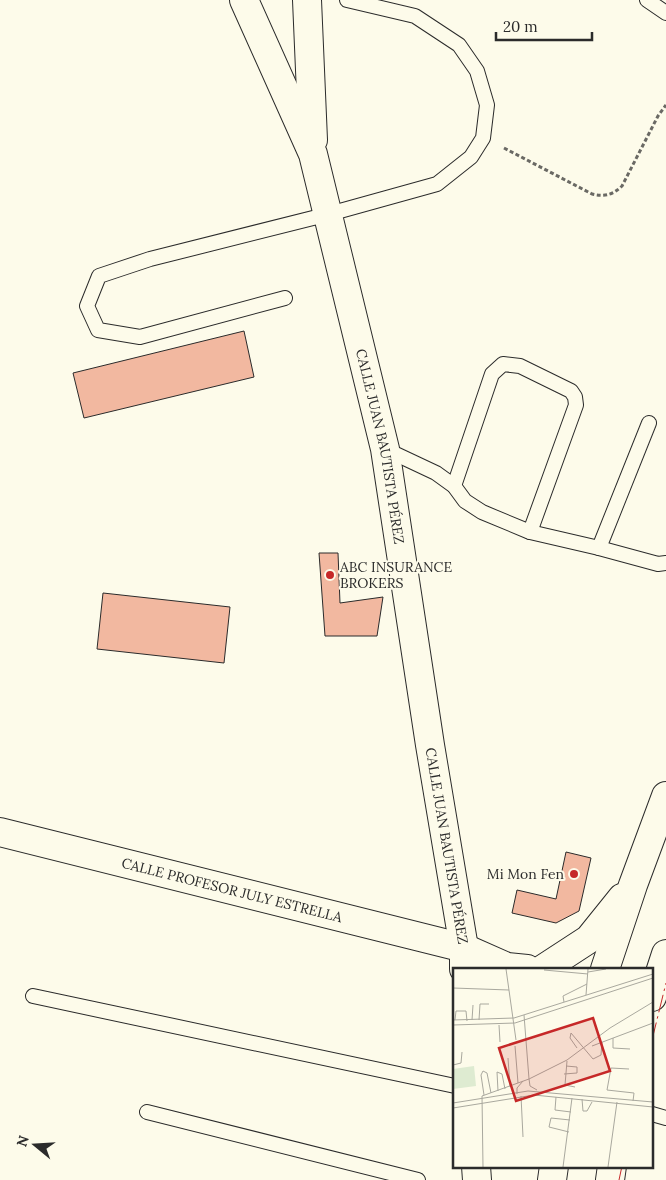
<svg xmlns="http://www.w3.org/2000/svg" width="666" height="1180" viewBox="0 0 666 1180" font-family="Lora,serif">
  <rect width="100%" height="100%" fill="#fdfbea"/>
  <g fill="#f2b8a0" stroke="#2b2b2b">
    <path d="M 244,331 L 254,377 L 84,418 L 73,373 Z"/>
    <path d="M 319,553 L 338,553 L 340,603 L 383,597 L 377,636 L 325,636 Z"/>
    <path d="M 103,593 L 230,607 L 224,663 L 97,649 Z"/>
    <path d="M 566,852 L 591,858 L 579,911 L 556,923 L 512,913 L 517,890 L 556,899 Z"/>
  </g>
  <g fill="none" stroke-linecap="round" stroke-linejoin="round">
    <g stroke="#2b2b2b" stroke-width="16">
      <g id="lane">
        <path d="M 647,0 L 666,13"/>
        <path d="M 285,298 L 140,337 L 98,330 L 87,306 L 99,276 L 150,259 L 329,214 L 437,184 L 471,157 L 483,138 L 487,105 L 477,71 L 459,45 L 415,16 L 347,0"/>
        <path d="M 385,449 L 436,473 L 454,486 L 465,501 L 482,512 L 530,532 L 599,548 L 658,564 L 666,563"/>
        <path d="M 454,486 L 492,374 L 503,364 L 520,366 L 571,391 L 575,397 L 576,405 L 530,532"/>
        <path d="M 599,548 L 649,423"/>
        <path d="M 33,996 L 455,1086"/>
        <path d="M 147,1112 L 418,1180"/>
        <path d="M 652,1114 L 666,1118"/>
      </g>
    </g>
    <g stroke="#2b2b2b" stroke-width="30">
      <g id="street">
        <path id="s1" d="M 244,0 L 313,154 L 385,449 L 430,745 L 464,948 L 464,969"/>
        <path d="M 307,0 L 313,140"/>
        <path id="s2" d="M 0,832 L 464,948"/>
        <path d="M 476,1166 L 477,1180"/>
      </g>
    </g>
    <g stroke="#2b2b2b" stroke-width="30">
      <g id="primary">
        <path d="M 464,948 L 507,967 L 527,969"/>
        <path d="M 543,969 L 589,939 L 622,898"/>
        <path d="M 605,969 L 633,885 L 666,796"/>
        <path d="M 652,997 L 666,954"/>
        <path d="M 552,1180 L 554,1166"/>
        <path d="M 610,1180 L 612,1166"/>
      </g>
    </g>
    <path stroke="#6a6964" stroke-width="3" stroke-dasharray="4 2.5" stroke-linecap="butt" d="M 504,148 L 592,194 C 604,197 613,195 622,186 L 658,116 L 666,105"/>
    <use href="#lane" stroke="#fdfbea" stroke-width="14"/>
    <use href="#street" stroke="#fdfbea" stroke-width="28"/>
    <use href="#primary" stroke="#fdfbea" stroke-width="28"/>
    <g stroke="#c62828" stroke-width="1" stroke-dasharray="18 4 2.5 4" stroke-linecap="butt">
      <path d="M 652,1040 L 666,983"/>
      <path d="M 619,1180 L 622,1166"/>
    </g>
  </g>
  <g fill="#c62828" stroke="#fdfbea" stroke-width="2">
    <circle cx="330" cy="575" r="5"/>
    <circle cx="574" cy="874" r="5"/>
  </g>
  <g text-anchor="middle" stroke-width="4" stroke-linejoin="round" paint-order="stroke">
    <g font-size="14" fill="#2b2b2b" stroke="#fdfbea">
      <text dy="5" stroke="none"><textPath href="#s1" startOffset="469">CALLE JUAN BAUTISTA PÉREZ</textPath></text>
      <text dy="5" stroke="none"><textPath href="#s1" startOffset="874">CALLE JUAN BAUTISTA PÉREZ</textPath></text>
      <text dy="5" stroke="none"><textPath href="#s2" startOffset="239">CALLE PROFESOR JULY ESTRELLA</textPath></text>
    </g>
    <g font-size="14" fill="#2b2b2b" stroke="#fdfbea" text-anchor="start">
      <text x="340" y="572">ABC INSURANCE<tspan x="340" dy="16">BROKERS</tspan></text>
      <text x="564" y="879" text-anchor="end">Mi Mon Fen</text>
    </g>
  </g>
  <g transform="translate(453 968)">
    <rect width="200" height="200" fill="#fdfbea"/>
    <path d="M 21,98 L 23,118 L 0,121 L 0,101 Z" fill="#deebd1"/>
    <path fill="none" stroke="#a9a89e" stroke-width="1" d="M 53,1 L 63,72M 91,2 L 135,6M 135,4 L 153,1M 0,20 L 56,22M 133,27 L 135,1M 111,34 L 110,28 L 134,16M 71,47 L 76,111M 0,52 L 61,50 L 200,6M 2,52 L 3,43 L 13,43 L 14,53M 19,52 L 20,37M 26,52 L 27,36 L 36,36M 0,57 L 62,55 L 200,10M 46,57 L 47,74M 160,70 L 160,80 L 177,81M 62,78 L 65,115M 139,78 L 200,55M 124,80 L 117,70 L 118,65 L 140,91 L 148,87 L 149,74M 55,90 L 57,119M 114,93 L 112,117 L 122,119M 0,97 L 8,95 L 9,84M 176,101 L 158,100 L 154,122 L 181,125 L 180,133M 111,106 L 124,105 L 124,99 L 113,98M 76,111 L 77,118 L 84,122M 45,123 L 44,104 L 49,106 L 52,121M 64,126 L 64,120 L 70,113M 31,127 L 28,107 L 30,103 L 34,105 L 38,125M 68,128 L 70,169M 103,129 L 102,142 L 118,144M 129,131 L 130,143 L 134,143 L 139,134M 0,135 L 75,123 L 200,134M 0,140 L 81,127 L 200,139M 116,164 L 96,159 L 98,150 L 117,152M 30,199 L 29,128 L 76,111 L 114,92 L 157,60 L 200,34M 110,199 L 119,130M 155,199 L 164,134"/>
    <path fill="#c62828" fill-opacity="0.15" stroke="#c62828" stroke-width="2.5" d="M 140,50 L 157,103 L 63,133 L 46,80 Z"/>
    <rect width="200" height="200" fill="none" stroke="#2b2b2b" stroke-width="2.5"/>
  </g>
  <g transform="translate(35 1145) rotate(288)" stroke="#fdfbea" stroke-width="4" paint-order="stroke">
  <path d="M0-4L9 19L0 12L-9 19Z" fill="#2b2b2b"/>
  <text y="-8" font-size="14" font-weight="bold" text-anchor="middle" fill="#2b2b2b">N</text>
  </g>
  <path d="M496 32v8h96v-8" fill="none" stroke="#2b2b2b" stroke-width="2.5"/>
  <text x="503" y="32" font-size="15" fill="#2b2b2b" stroke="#fdfbea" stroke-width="4" paint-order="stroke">20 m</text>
</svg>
